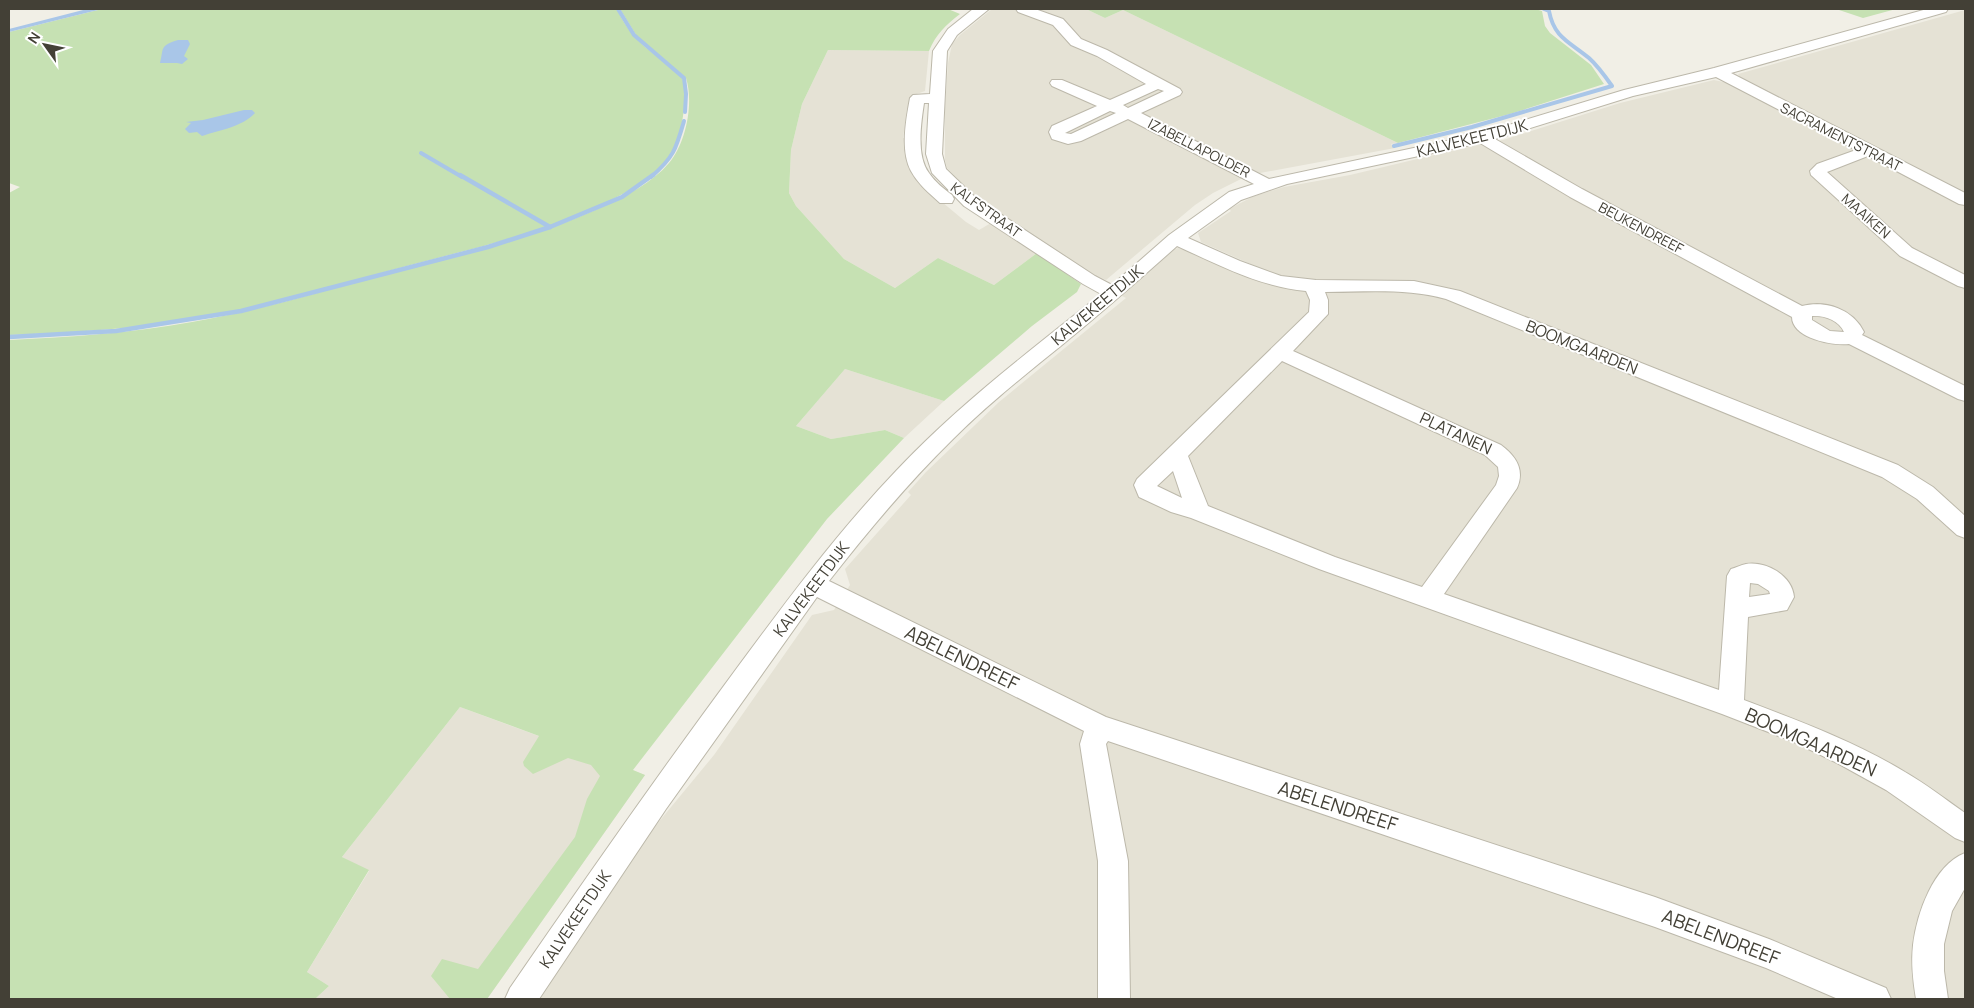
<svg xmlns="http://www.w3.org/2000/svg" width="1974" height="1008" viewBox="0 0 1974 1008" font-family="Manrope,sans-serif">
  <rect width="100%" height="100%" fill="#f1efe6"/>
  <g fill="#e5e2d5">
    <path d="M 992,9 L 1086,9 L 1105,18 L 1123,10 L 1398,143 L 1391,144 L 1395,148 L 1260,173 L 1243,178 L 1213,193 L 1195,205 L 1106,280 L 1088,272 L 989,207 L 962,184 L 947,168 L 945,160 L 945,108 L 948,63 L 952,44 L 960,35 Z"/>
    <path d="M 1965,10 L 1965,999 L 539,999 L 648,835 L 714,755 L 812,615 L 834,610 L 850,585 L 845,569 L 911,495 L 908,492 L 926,472 L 999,402 L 1126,298 L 1120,295 L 1170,250 L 1178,248 L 1187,250 L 1245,275 L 1255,266 L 1201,242 L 1198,233 L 1231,211 L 1229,209 L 1254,196 L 1284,187 L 1350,175 L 1476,145 L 1503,140 L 1620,103 L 1714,80 L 1728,83 L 1741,79 L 1738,74 Z"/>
    <path d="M 828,50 L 929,51 L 925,91 L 911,96 L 910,108 L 907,108 L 903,138 L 908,138 L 930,192 L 966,222 L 979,230 L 991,223 L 1037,253 L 994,285 L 938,258 L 895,288 L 844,259 L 796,206 L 789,193 L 791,150 L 802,104 Z"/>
    <path d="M 845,369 L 944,401 L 904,438 L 885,430 L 831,439 L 796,426 Z"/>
    <path d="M 460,707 L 645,775 L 487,999 L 315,999 L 329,986 L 307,972 L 369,871 L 342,857 Z"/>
  </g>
  <g fill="#c6e1b3">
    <path d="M 102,9 L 617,9 C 626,29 638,42 655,55 C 664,62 677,68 682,78 C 686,86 685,99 684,108 C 682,128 677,150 663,164 C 613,215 502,241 434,259 C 371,275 308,294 244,309 C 167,327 87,332 9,335 L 9,193 L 20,187 L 9,183 L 9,32 Z"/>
    <path d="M 620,9 L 948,9 L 960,14 C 946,25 936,34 929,51 L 828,50 L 802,104 L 791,150 L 789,193 L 796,206 L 844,259 L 895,288 L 938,258 L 994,285 L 1037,253 L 1081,284 L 1077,292 L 1032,326 L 944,401 L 845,369 L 796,426 L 831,439 L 885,430 L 904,438 L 827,519 L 633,770 L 645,775 L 487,999 L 450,999 L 431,976 L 442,959 L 478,969 L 575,837 L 587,799 L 600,776 L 591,765 L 568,758 L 533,774 L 524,766 L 523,762 L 539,736 L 460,707 L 342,857 L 369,870 L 307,972 L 329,986 L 315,999 L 9,999 L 9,340 C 70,337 132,333 192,322 C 257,311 320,292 383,275 C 457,255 534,239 604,206 C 627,195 652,183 669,163 C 686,143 694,103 686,78 L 636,35 Z"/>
    <path d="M 1086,9 L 1535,9 L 1542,11 L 1545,26 L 1550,33 L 1591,65 L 1604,84 L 1510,114 L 1398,143 L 1123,10 L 1105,18 Z"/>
    <path d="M 1836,9 L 1896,9 L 1863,18 Z"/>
  </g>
  <g fill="#a9c6e8">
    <path d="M 87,9 L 102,9 L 9,32 L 9,29 Z"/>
    <path d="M 178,40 L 188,40 L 190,44 L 184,56 L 188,59 L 182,64 L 177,63 L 160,63 C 164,48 159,46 178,40 Z"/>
    <path d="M 244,110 L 252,110 L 255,113 C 242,127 220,130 202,136 L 197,132 L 189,133 L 185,129 L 191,123 L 186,122 L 203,120 Z"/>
  </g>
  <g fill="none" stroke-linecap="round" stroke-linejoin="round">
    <g stroke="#a9c6e8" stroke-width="4">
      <path d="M 618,9 L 634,35 L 684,78 L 686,94 L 685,112"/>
      <path d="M 1394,146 L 1472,127 L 1612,86 C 1605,76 1598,66 1589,58 C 1570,42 1554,38 1549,11 L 1544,9"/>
      <path d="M 421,153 L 462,177"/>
      <path d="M 651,177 C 674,157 676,149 684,121"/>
    </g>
    <g stroke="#a9c6e8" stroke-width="4.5">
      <path d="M 460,175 L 550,227"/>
      <path d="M 9,337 L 116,331 L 241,311 L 488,247 L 550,227 L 622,197 L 653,175"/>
    </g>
    <g stroke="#bcb8aa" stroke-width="2">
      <g id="street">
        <path d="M 973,9 L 989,9 L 957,35 L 947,51 L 942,154 L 946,169 L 976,198 L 1095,276 L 1112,285 L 1169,235 L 1229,192 L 1254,184 L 1128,119 L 1081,141 L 1068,144 L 1052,139 L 1049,132 L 1052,126 L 1097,106 L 1052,86 L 1050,83 L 1052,80 L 1062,80 L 1110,100 L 1146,84 L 1097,56 L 1071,45 L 1053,25 L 1018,12 L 1016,9 L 1035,9 L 1063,19 L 1081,39 L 1107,50 L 1180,89 L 1182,92 L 1180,95 L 1141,113 L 1269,179 L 1479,134 L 1624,90 L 1714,68 L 1927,9 L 1948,9 L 1946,12 L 1731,73 L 1965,193 L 1965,205 L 1959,204 L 1868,156 L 1827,172 L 1912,248 L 1965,275 L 1965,288 L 1958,286 L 1900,256 L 1811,175 L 1810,171 L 1817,164 L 1856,150 L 1716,77 L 1633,96 L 1495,139 L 1582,189 L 1802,306 C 1826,300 1853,309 1864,332 L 1862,335 L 1965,386 L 1965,401 L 1958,399 L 1849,344 C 1832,346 1792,338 1792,317 L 1570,197 L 1480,143 L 1287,184 L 1241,200 L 1188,238 L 1240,261 L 1281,276 L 1316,280 L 1414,281 L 1460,291 L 1898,465 L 1933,487 L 1965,516 L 1965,538 L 1957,535 L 1917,499 L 1882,477 L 1446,299 C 1406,288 1366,292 1325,292 L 1328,300 L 1328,314 L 1293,351 L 1501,445 C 1516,456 1525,470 1517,488 L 1444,594 L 1719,690 L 1727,576 L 1731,569 C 1735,568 1741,565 1746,564 C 1766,561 1792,575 1794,597 L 1787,610 L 1748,617 L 1744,700 C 1799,721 1854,741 1905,772 C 1926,784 1945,799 1965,813 L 1965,842 L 1955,838 L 1886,790 L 1839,764 L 1794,742 L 1722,714 L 1319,569 L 1191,518 L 1171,512 L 1139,497 L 1134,485 L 1137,479 L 1309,312 L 1310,300 L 1306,291 C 1260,287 1219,265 1177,246 C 1139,280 1101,313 1062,345 C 1025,375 987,405 953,439 C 908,483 868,531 829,581 L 1106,717 L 1655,897 L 1769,939 L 1886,988 L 1891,999 L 1838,999 L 1766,968 L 1655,927 L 1108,741 L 1106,744 L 1128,861 L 1130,999 L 1098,999 L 1098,861 L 1080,744 L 1084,731 L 817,597 L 666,809 L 539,999 L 505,999 L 510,988 C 583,882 657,776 734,672 C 785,603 836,534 896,471 C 958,405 1031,350 1101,294 L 1083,284 L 964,206 L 932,173 L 926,154 L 929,103 L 924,103 C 921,123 916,156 929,173 C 935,182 944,189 952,195 L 954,199 L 952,203 L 940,203 C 929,193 918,184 911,171 C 900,151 906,119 910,98 L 913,95 L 930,94 L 933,51 L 948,29 ZM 1158,89 L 1164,91 L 1128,108 L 1123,105 ZM 1110,111 L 1116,113 L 1071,134 L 1065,133 ZM 1812,316 C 1824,315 1839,320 1844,332 L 1830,331 L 1812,320 ZM 1282,361 L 1485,455 L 1498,467 L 1499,476 L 1496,485 L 1422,587 L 1335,557 L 1208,506 L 1188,456 ZM 1173,471 L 1182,498 L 1157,486 ZM 1750,583 L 1758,584 L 1769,591 L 1770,594 L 1749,597 Z"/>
        <path d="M 1965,853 L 1965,888 L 1952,911 L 1944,944 L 1944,971 L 1948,999 L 1916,999 C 1913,981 1911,963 1913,945 C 1917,913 1933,866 1965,853 Z"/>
      </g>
    </g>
    <use href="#street" fill="#fff" fill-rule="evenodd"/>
  </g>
  <g text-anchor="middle" stroke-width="4" stroke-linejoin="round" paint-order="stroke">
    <g font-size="14" fill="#434036" stroke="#fff">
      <text transform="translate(1841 137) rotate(27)" y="5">SACRAMENTSTRAAT</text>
      <text transform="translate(1199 148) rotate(27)" y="5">IZABELLAPOLDER</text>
      <text transform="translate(986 210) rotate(36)" y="5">KALFSTRAAT</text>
      <text transform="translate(1866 216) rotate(41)" y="5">MAAIKEN</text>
      <text transform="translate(1641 228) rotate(28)" y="5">BEUKENDREEF</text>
    </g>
    <g font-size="16" fill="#434036" stroke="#fff">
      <text transform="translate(1472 138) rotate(-14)" y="6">KALVEKEETDIJK</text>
      <text transform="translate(1097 305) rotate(-40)" y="6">KALVEKEETDIJK</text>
      <text transform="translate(1582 347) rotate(22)" y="6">BOOMGAARDEN</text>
      <text transform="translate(1456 433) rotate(25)" y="6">PLATANEN</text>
      <text transform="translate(811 589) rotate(-53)" y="6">KALVEKEETDIJK</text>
      <text transform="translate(575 919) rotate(-56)" y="6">KALVEKEETDIJK</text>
    </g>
    <g font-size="19" fill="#434036" stroke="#fff">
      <text transform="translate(962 658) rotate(26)" y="7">ABELENDREEF</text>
      <text transform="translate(1811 742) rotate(24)" y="7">BOOMGAARDEN</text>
      <text transform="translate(1338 806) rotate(18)" y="7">ABELENDREEF</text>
      <text transform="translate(1721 937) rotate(21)" y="7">ABELENDREEF</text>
    </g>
  </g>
  <rect width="1974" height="1008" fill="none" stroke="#434036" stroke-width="20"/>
  <g transform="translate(45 45) rotate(303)" stroke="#ffffff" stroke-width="4" paint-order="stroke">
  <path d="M0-4L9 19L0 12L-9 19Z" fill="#434036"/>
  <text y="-8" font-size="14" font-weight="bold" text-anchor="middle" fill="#434036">N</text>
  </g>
</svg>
